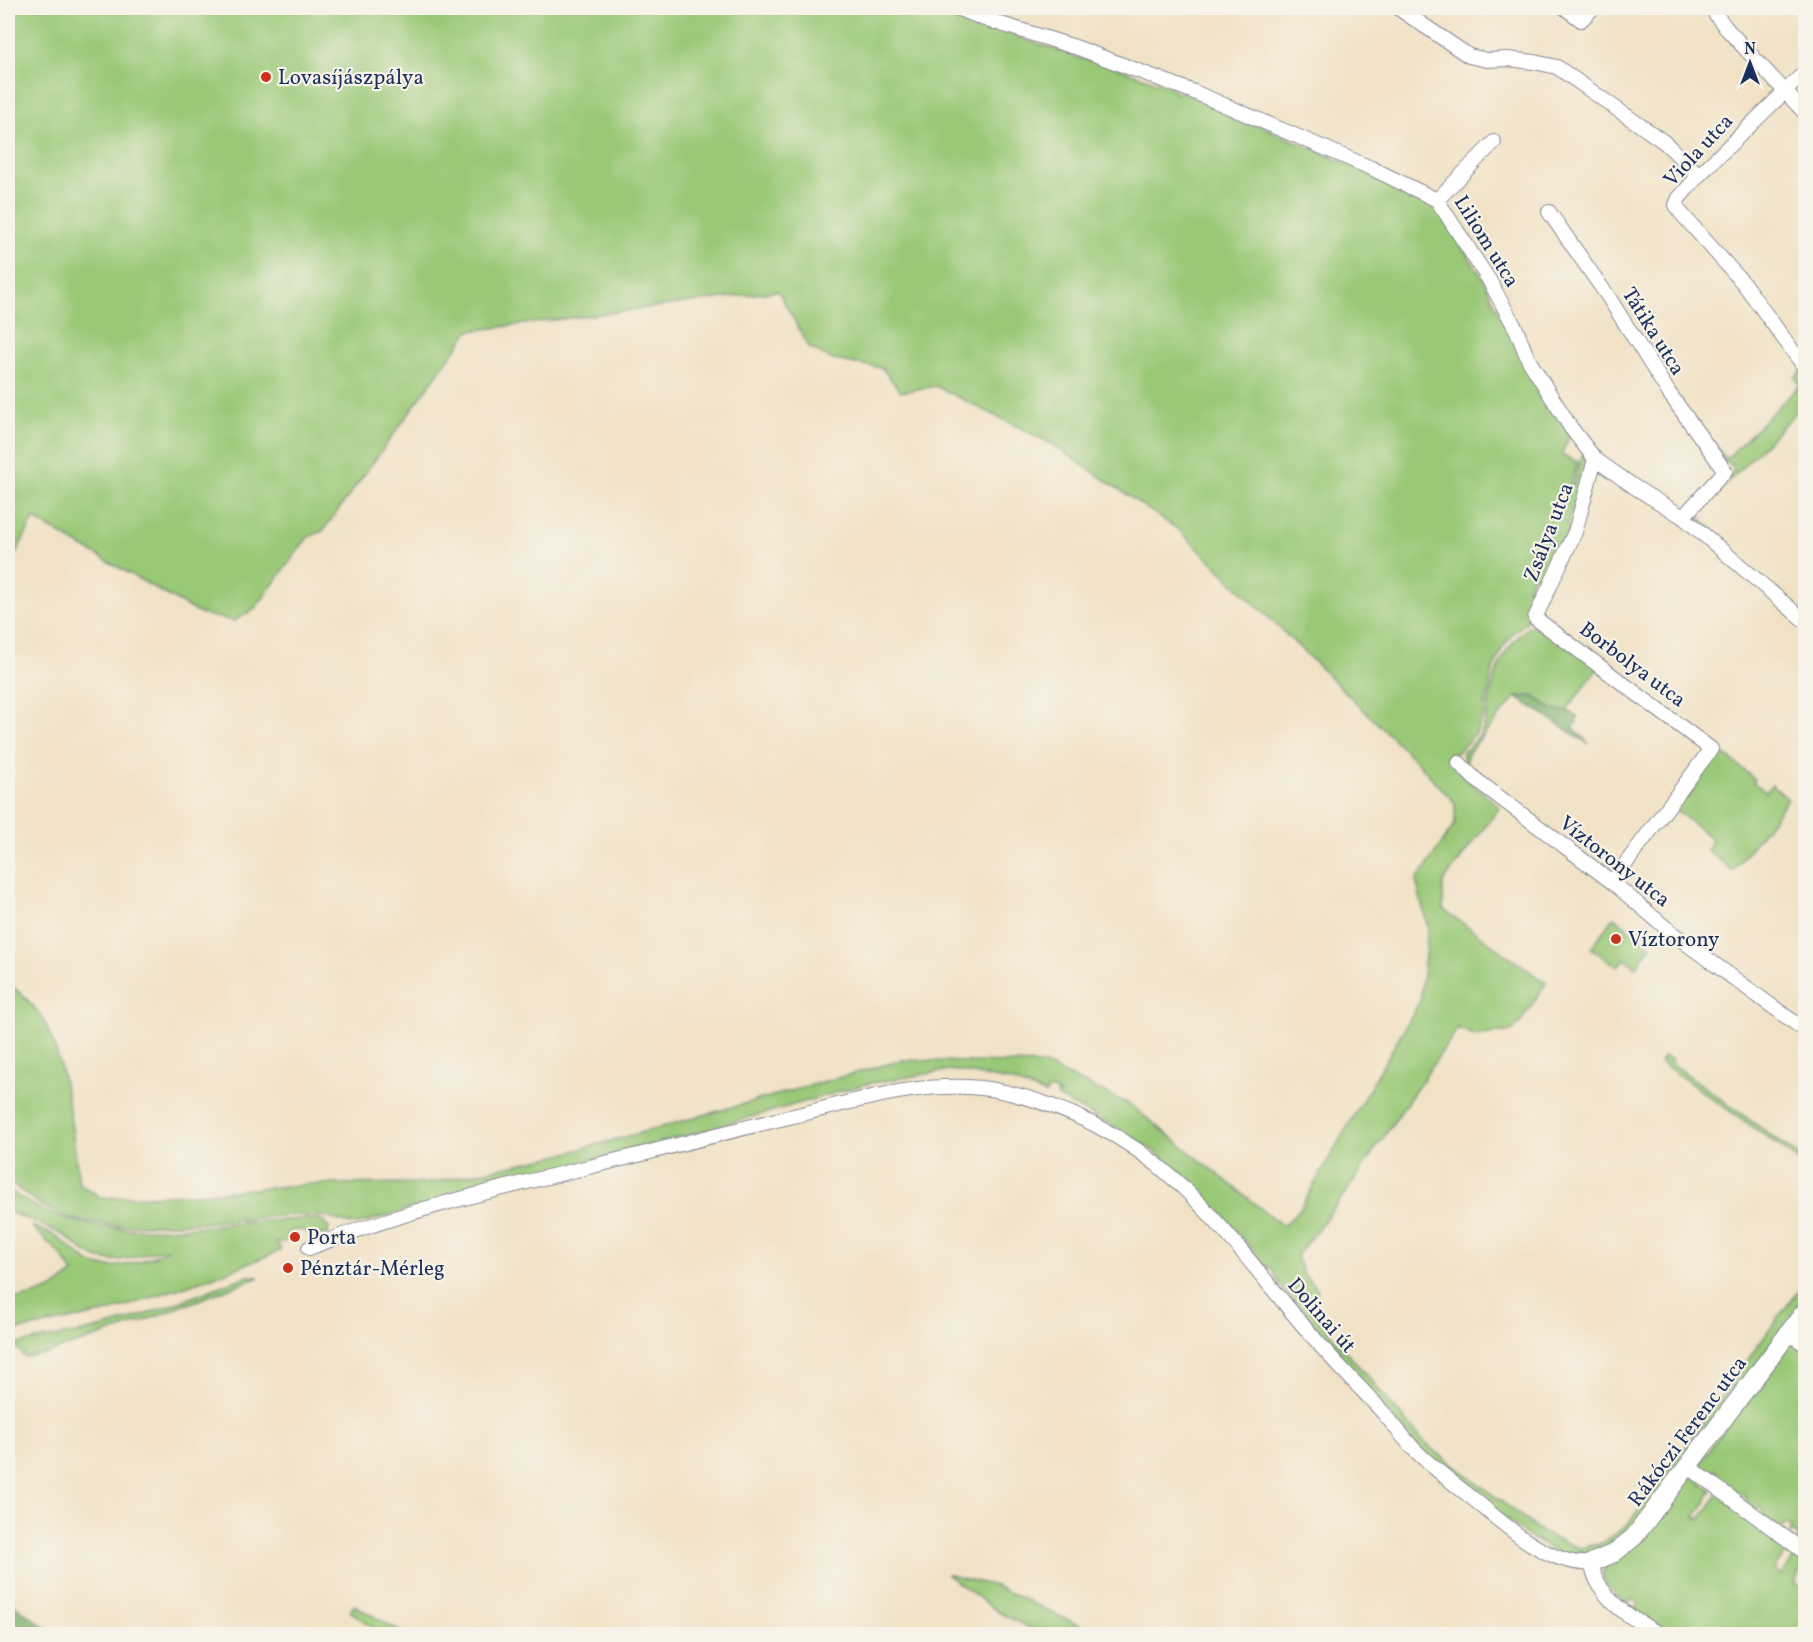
<svg xmlns="http://www.w3.org/2000/svg" width="1813" height="1642" viewBox="0 0 1813 1642" font-family="Vollkorn,serif">
  <rect width="100%" height="100%" fill="#f7f3e8"/>
  <filter id="ink" filterUnits="userSpaceOnUse"><feTurbulence type="fractalNoise" baseFrequency=".0167" numOctaves="2"/><feDisplacementMap in="SourceGraphic" scale="12" xChannelSelector="R" yChannelSelector="G"/><feConvolveMatrix kernelMatrix="1 2 1 2 8 2 1 2 1" color-interpolation-filters="sRGB"/></filter>
  <filter id="wash" filterUnits="userSpaceOnUse"><feTurbulence type="fractalNoise" baseFrequency=".008" numOctaves="4" result="noise"/><feDisplacementMap in="SourceGraphic" scale="24" xChannelSelector="R" yChannelSelector="G"/><feGaussianBlur stdDeviation="1.35" result="paint"/><feColorMatrix in="noise" values="0 0 0 0 0 0 0 0 0 0 0 0 0 0 0 0 0 1.4 0 .05"/><feComposite in="paint" operator="in"/></filter>
  <g filter="url(#wash)">
    <rect width="100%" height="100%" fill="#f1e2c6"/>
    <g fill="#99c876" stroke="#5a7c6a" stroke-width="1.5">
      <path d="M 8,8 L 924,8 L 966,19 L 1077,57 L 1113,66 L 1173,88 L 1175,94 L 1181,91 L 1329,156 L 1398,188 L 1399,193 L 1409,200 L 1427,199 L 1435,204 L 1484,280 L 1496,306 L 1529,367 L 1570,435 L 1561,455 L 1578,462 L 1570,484 L 1573,484 L 1584,450 L 1590,457 L 1574,510 L 1572,510 L 1567,526 L 1571,529 L 1546,581 L 1533,575 L 1527,589 L 1533,587 L 1541,591 L 1526,622 L 1513,633 L 1502,649 L 1493,670 L 1483,718 L 1476,733 L 1455,754 L 1451,752 L 1447,755 L 1464,777 L 1500,807 L 1443,882 L 1443,909 L 1546,983 L 1520,1023 L 1511,1031 L 1475,1036 L 1458,1028 L 1346,1192 L 1296,1257 L 1304,1275 L 1318,1290 L 1307,1306 L 1425,1443 L 1543,1533 L 1579,1548 L 1602,1543 L 1627,1526 L 1805,1281 L 1805,1298 L 1633,1532 L 1588,1558 L 1561,1555 L 1523,1533 L 1421,1451 L 1344,1362 C 1342,1354 1337,1345 1329,1343 C 1312,1323 1294,1304 1279,1283 C 1273,1275 1276,1269 1265,1265 C 1233,1230 1204,1187 1165,1159 C 1132,1134 1094,1117 1058,1097 L 1057,1094 L 1061,1094 L 1053,1090 L 1048,1090 L 1046,1094 L 1010,1081 L 951,1070 L 866,1084 L 689,1135 L 500,1183 L 355,1225 L 322,1216 L 287,1215 L 216,1222 L 119,1226 L 71,1219 L 41,1205 L 8,1181 L 8,982 C 17,991 29,1000 37,1011 C 64,1044 74,1141 79,1184 L 102,1198 L 209,1193 L 310,1184 L 430,1183 L 560,1155 L 902,1060 L 1043,1064 L 1129,1104 L 1283,1226 L 1300,1209 L 1420,1001 L 1428,928 L 1416,881 L 1455,824 L 1455,803 L 1417,762 L 1180,531 L 1052,444 L 936,386 L 901,392 L 882,368 L 833,360 L 809,347 L 778,291 L 469,331 L 323,531 L 308,537 L 255,609 L 234,621 L 200,614 L 34,519 L 8,568 Z"/>
      <path d="M 1801,371 L 1805,374 L 1805,403 L 1697,514 L 1719,536 L 1718,537 L 1694,517 L 1693,512 L 1718,486 L 1722,486 L 1734,470 L 1730,463 L 1724,463 L 1713,446 L 1715,444 L 1726,459 L 1800,385 L 1795,378 Z"/>
      <path d="M 1530,626 L 1536,626 L 1599,667 L 1566,711 L 1553,710 L 1533,696 L 1516,697 L 1470,751 L 1467,756 L 1467,763 L 1463,759 L 1463,752 C 1470,745 1478,740 1482,731 C 1486,722 1487,713 1489,703 C 1494,672 1504,645 1530,626 Z"/>
      <path d="M 1718,751 L 1732,760 L 1754,779 L 1753,782 L 1766,792 L 1772,785 L 1788,799 L 1733,871 L 1707,850 L 1712,839 L 1672,807 Z"/>
      <path d="M 1614,917 L 1651,946 L 1636,967 L 1625,959 L 1618,967 L 1591,948 Z"/>
      <path d="M 1663,1057 L 1671,1059 L 1673,1064 L 1798,1155 L 1805,1162 L 1805,1172 L 1800,1163 L 1781,1147 L 1660,1062 Z"/>
      <path d="M 8,1189 C 96,1258 217,1217 320,1219 L 329,1228 L 328,1234 L 312,1237 C 304,1228 298,1229 287,1232 L 288,1241 L 276,1243 L 280,1247 L 280,1251 L 224,1273 L 109,1312 L 8,1332 L 8,1300 C 32,1296 55,1292 73,1273 L 62,1256 L 31,1226 C 41,1230 53,1233 61,1240 C 73,1248 82,1261 96,1265 C 117,1271 150,1259 169,1249 C 148,1250 127,1263 106,1260 C 87,1258 78,1244 63,1235 C 45,1226 26,1219 8,1211 Z"/>
      <path d="M 248,1276 L 259,1277 L 133,1325 L 48,1353 L 25,1357 L 15,1346 C 21,1341 74,1334 87,1331 C 143,1319 195,1295 248,1276 Z"/>
      <path d="M 1791,1344 L 1795,1344 L 1805,1352 L 1805,1547 L 1797,1540 L 1799,1537 L 1793,1532 L 1789,1535 L 1792,1528 L 1785,1523 L 1782,1528 L 1764,1516 L 1761,1507 L 1756,1510 L 1744,1500 L 1746,1497 L 1741,1494 L 1737,1497 L 1734,1494 L 1736,1491 L 1717,1477 L 1718,1473 L 1715,1470 L 1711,1474 L 1707,1470 L 1704,1472 L 1701,1468 L 1701,1461 L 1757,1384 L 1762,1388 L 1765,1383 L 1760,1379 Z"/>
      <path d="M 1693,1477 L 1712,1491 L 1695,1517 L 1700,1519 L 1718,1494 L 1787,1546 L 1787,1551 L 1774,1569 L 1781,1575 L 1797,1554 L 1805,1560 L 1805,1567 L 1794,1583 L 1805,1591 L 1805,1634 L 1680,1634 L 1649,1621 L 1634,1610 L 1638,1603 L 1632,1599 L 1627,1605 L 1608,1588 L 1602,1575 L 1605,1566 L 1689,1478 Z"/>
      <path d="M 946,1574 L 995,1586 L 1098,1634 L 1046,1634 L 1036,1631 L 1000,1613 Z"/>
      <path d="M 354,1605 L 399,1631 L 406,1634 L 382,1634 L 350,1611 Z"/>
    </g>
    <g fill="#7aac67" stroke="#4a6e62" stroke-width="1.5">
      <path d="M 1533,696 L 1553,710 L 1569,711 L 1578,718 L 1574,728 L 1589,744 L 1516,697 Z"/>
      <path d="M 8,1600 L 54,1634 L 8,1634 Z"/>
    </g>
  </g>
  <g filter="url(#ink)">
    <g fill="none" stroke-linecap="round" stroke-linejoin="round">
      <g stroke="#868892" stroke-width="16">
        <g id="minor">
          <path d="M 956,8 L 985,19 L 1078,48 L 1194,92 L 1371,168 L 1437,200 L 1489,280 L 1516,329 L 1528,359 L 1541,380 L 1571,428 L 1595,459 L 1636,488 L 1683,517 L 1806,622"/>
          <path d="M 1398,8 L 1469,56 L 1487,60 L 1507,59 L 1534,62 L 1557,67 L 1664,142 L 1699,175"/>
          <path d="M 1565,8 L 1581,20 L 1593,8"/>
          <path d="M 1711,8 L 1726,28 L 1806,114"/>
          <path d="M 1806,71 L 1699,175 L 1679,198 L 1676,205 L 1680,212 L 1744,284 L 1806,369"/>
          <path d="M 1437,200 L 1494,142"/>
          <path d="M 1549,212 L 1609,298 L 1669,393 L 1725,471 L 1683,517"/>
          <path d="M 1595,459 L 1575,532 L 1535,618 L 1711,749 L 1612,882"/>
          <path d="M 1459,763 L 1475,779 L 1612,882 L 1672,933 L 1806,1031"/>
          <path d="M 309,1248 C 420,1204 539,1180 654,1151 C 704,1138 755,1125 806,1113 C 869,1097 939,1077 1005,1092 C 1067,1106 1128,1137 1175,1180 C 1226,1226 1268,1286 1313,1337 C 1334,1362 1357,1384 1379,1408 C 1391,1421 1401,1435 1413,1448 C 1433,1469 1459,1487 1482,1506 C 1510,1530 1552,1566 1591,1563 C 1599,1600 1629,1617 1659,1634"/>
          <path d="M 1790,1334 L 1806,1345"/>
          <path d="M 1689,1467 L 1806,1553"/>
        </g>
      </g>
      <g stroke="#868892" stroke-width="20">
        <path id="tertiary" d="M 1591,1563 L 1614,1553 L 1634,1537 L 1806,1310"/>
      </g>
      <use href="#minor" stroke="#fff" stroke-width="14"/>
      <use href="#tertiary" stroke="#fff" stroke-width="18"/>
    </g>
  </g>
  <g fill="#c8321e" stroke="#f7f3e8" stroke-width="2">
    <circle cx="266" cy="77" r="6"/>
    <circle cx="1616" cy="939" r="6"/>
    <circle cx="295" cy="1237" r="6"/>
    <circle cx="288" cy="1268" r="6"/>
  </g>
  <g text-anchor="middle" stroke-width="4.5" stroke-linejoin="round" paint-order="stroke">
    <g font-size="21" fill="#1b2f5e" stroke="#f7f3e8" text-anchor="start">
      <text x="278" y="84">Lovasíjászpálya</text>
      <text x="1628" y="946">Víztorony</text>
      <text x="307" y="1244">Porta</text>
      <text x="300" y="1275">Pénztár-Mérleg</text>
    </g>
    <g font-size="21" fill="#1b2f5e" stroke="#f7f3e8">
      <text transform="translate(1698 150) rotate(-47)" y="7">Viola utca</text>
      <text transform="translate(1487 241) rotate(58)" y="7">Liliom utca</text>
      <text transform="translate(1654 331) rotate(58)" y="7">Tátika utca</text>
      <text transform="translate(1548 532) rotate(-69)" y="7">Zsálya utca</text>
      <text transform="translate(1633 664) rotate(37)" y="7">Borbolya utca</text>
      <text transform="translate(1615 861) rotate(38)" y="7">Víztorony utca</text>
      <text transform="translate(1322 1315) rotate(49)" y="7">Dolinai út</text>
      <text transform="translate(1687 1431) rotate(-53)" y="7">Rákóczi Ferenc utca</text>
    </g>
  </g>
  <rect width="1813" height="1642" fill="none" stroke="#f7f3e8" stroke-width="30"/>
  <g transform="translate(1750 63)" stroke="#f7f3e8" stroke-width="4.5" paint-order="stroke">
  <path d="M0-4.5L10 22L0 15L-10 22Z" fill="#1b2f5e"/>
  <text y="-9" font-size="16" font-weight="bold" text-anchor="middle" fill="#1b2f5e">N</text>
  </g>
</svg>
